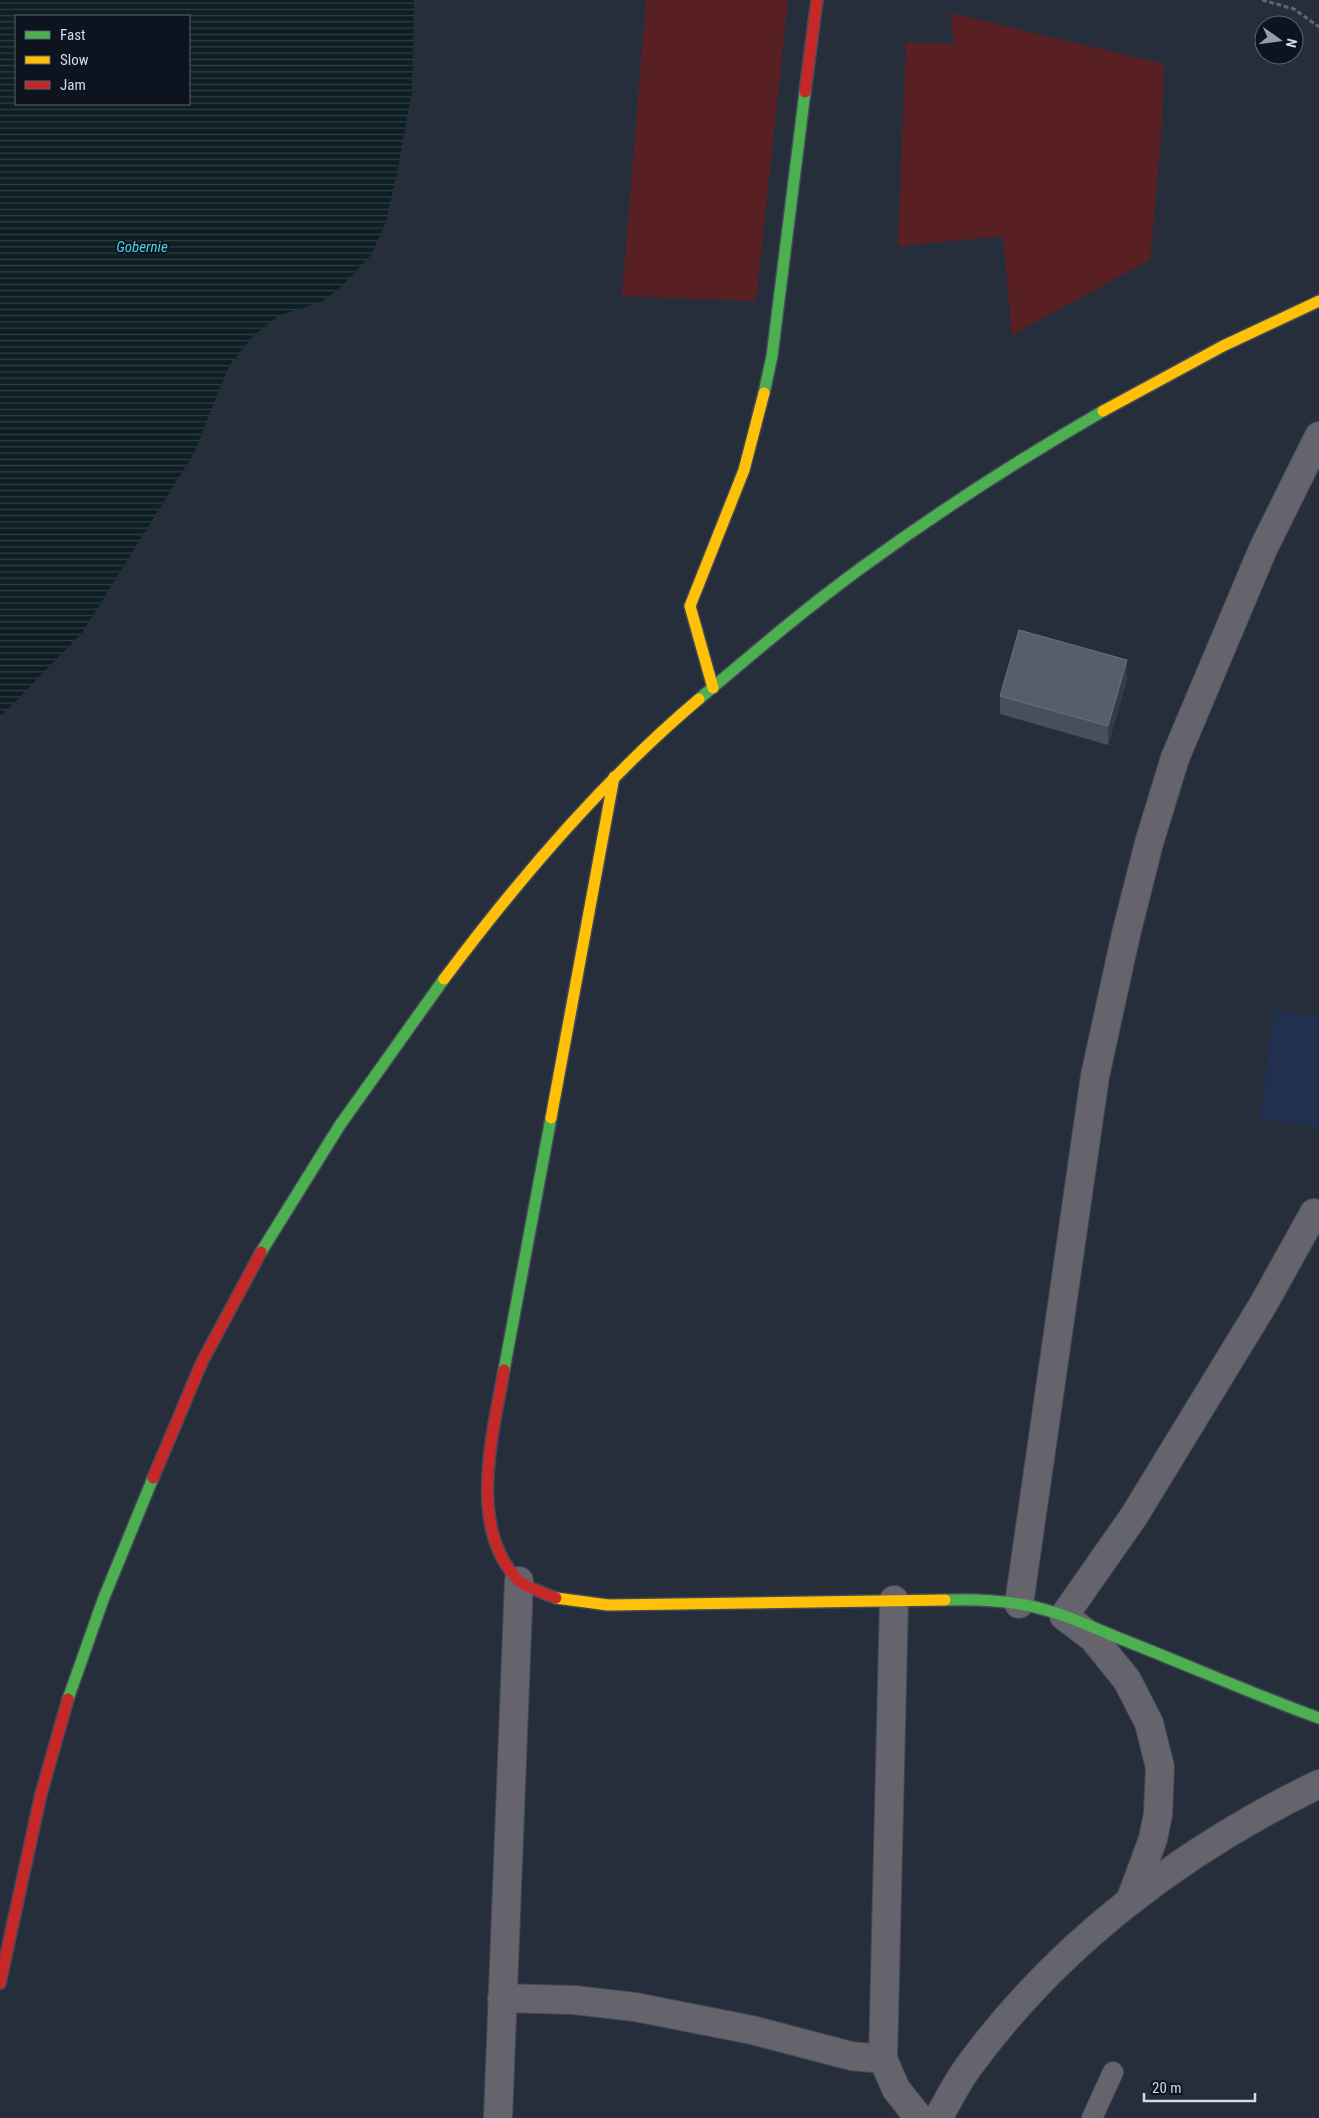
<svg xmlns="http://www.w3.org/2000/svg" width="1319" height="2118" viewBox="0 0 1319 2118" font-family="'Roboto Condensed',sans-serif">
  <defs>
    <pattern id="water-rules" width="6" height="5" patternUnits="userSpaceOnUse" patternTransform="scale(1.25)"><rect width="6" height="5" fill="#0d1f22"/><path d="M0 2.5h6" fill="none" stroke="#2f3f42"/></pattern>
  </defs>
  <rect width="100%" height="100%" fill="#262e3c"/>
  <path fill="#20304e" d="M 1274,1011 L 1319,1017 L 1319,1127 L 1260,1119 Z"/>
  <g fill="#592024">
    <path d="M 646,0 L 788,0 L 756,301 L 622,296 Z"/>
    <path d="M 950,13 L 1164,64 L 1161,139 L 1150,260 L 1012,335 L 1003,236 L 898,246 L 906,42 L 954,44 Z"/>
  </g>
  <path fill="url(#water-rules)" fill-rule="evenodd" d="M 0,0 L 414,0 L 412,92 L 399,163 L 386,222 L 371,255 L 344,284 L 322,302 L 278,316 L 252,337 L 229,366 L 194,453 L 82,633 L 0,717 ZM 16,16 L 189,16 L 189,104 L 16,104 Z"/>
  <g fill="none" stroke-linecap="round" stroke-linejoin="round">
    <g stroke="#434a56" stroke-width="22">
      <path id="lane" d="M 1092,2118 L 1113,2072"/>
    </g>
    <g stroke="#434a56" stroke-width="30">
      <g id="street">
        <path d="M 894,1600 L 883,2059 L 896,2089 L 919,2118"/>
        <path d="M 1019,1604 L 1095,1076 L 1126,934 L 1149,843 L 1175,758 L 1263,549 L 1319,436"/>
        <path d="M 1130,1901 L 1153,1839 L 1158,1814 L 1160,1767 L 1149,1723 L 1127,1680 L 1093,1638 L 1064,1616 L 1134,1516 L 1264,1303 L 1314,1213"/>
        <path d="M 502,1998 L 574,2000 L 635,2007 L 752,2030 L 851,2056 L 883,2059"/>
        <path d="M 498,2118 L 519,1581"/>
        <path d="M 938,2118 C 948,2101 957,2082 969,2066 C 1059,1943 1183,1850 1319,1784"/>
      </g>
    </g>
    <g stroke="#434a56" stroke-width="14">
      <g id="fast">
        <path d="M 764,393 L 772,356 L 805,92"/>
        <path d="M 699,699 C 752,654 805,609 861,568 C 939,511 1020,459 1103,411"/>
        <path d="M 261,1252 L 340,1125 L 444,979"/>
        <path d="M 504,1370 L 551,1118"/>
        <path d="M 945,1600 C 972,1599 998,1600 1025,1605 C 1058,1611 1090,1626 1121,1639 C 1188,1665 1252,1694 1319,1718"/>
        <path d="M 68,1699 L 103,1600 L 153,1478"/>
      </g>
    </g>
    <g stroke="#434a56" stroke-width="14">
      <g id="slow">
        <path d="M 1103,411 L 1223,346 L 1319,301"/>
        <path d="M 713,688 L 690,606 L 744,470 L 764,393"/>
        <path d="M 444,979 C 518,880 604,779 699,699"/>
        <path d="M 551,1118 L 614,777"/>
        <path d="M 556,1598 L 608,1605 L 945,1600"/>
      </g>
    </g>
    <g stroke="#434a56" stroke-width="14">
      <g id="jam">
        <path d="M 805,92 L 817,0"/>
        <path d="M 504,1370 C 493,1434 467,1527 518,1580 C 526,1588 545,1593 556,1598"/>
        <path d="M 153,1478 L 202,1362 L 261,1252"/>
        <path d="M 0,1983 L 41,1794 L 68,1699"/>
      </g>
    </g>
    <path stroke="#62646c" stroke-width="3" stroke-dasharray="5 2.5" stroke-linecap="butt" d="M 1262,0 L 1294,9 L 1319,27"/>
    <use href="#lane" stroke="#65646c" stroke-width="20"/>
    <use href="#street" stroke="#65646c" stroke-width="28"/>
    <use href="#fast" stroke="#4caf50" stroke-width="11"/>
    <use href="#slow" stroke="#ffc107" stroke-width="11"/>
    <use href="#jam" stroke="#c62828" stroke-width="11"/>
  </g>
  <path fill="#484f5b" d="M 1127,679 L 1108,745 L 1000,714 L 1000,696 Z"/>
  <path fill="#343c48" d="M 1127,660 L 1127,679 L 1108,745 L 1108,726 Z"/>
  <path fill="#575e6a" stroke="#6a727e" d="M 1019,630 L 1127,660 L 1108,726 L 1000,696 Z"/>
  <g text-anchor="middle" stroke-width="4" stroke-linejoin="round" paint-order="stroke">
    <g font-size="15" font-style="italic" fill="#44d5df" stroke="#0d1420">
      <text x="142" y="252">Gobernie</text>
    </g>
  </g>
  <rect x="15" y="15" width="175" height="90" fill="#0d1420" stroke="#5b6371"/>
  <rect x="25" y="31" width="25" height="8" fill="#4caf50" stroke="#5b6371"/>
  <text x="60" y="40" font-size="15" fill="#d0daeb">Fast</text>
  <rect x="25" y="56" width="25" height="8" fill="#ffc107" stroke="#5b6371"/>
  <text x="60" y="65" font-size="15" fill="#d0daeb">Slow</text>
  <rect x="25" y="81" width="25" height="8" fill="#c62828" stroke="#5b6371"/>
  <text x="60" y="90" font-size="15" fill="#d0daeb">Jam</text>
  <g transform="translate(1279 40) rotate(104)"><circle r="24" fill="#0d1420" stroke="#5b6371"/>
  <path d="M0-4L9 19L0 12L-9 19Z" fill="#949eae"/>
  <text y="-8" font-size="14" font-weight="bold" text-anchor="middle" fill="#d0daeb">N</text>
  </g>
  <path d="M1144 2093v8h111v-8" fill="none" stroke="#d0daeb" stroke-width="2.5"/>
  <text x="1152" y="2093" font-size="15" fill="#d0daeb" stroke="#0d1420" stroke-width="4" paint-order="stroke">20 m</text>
</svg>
